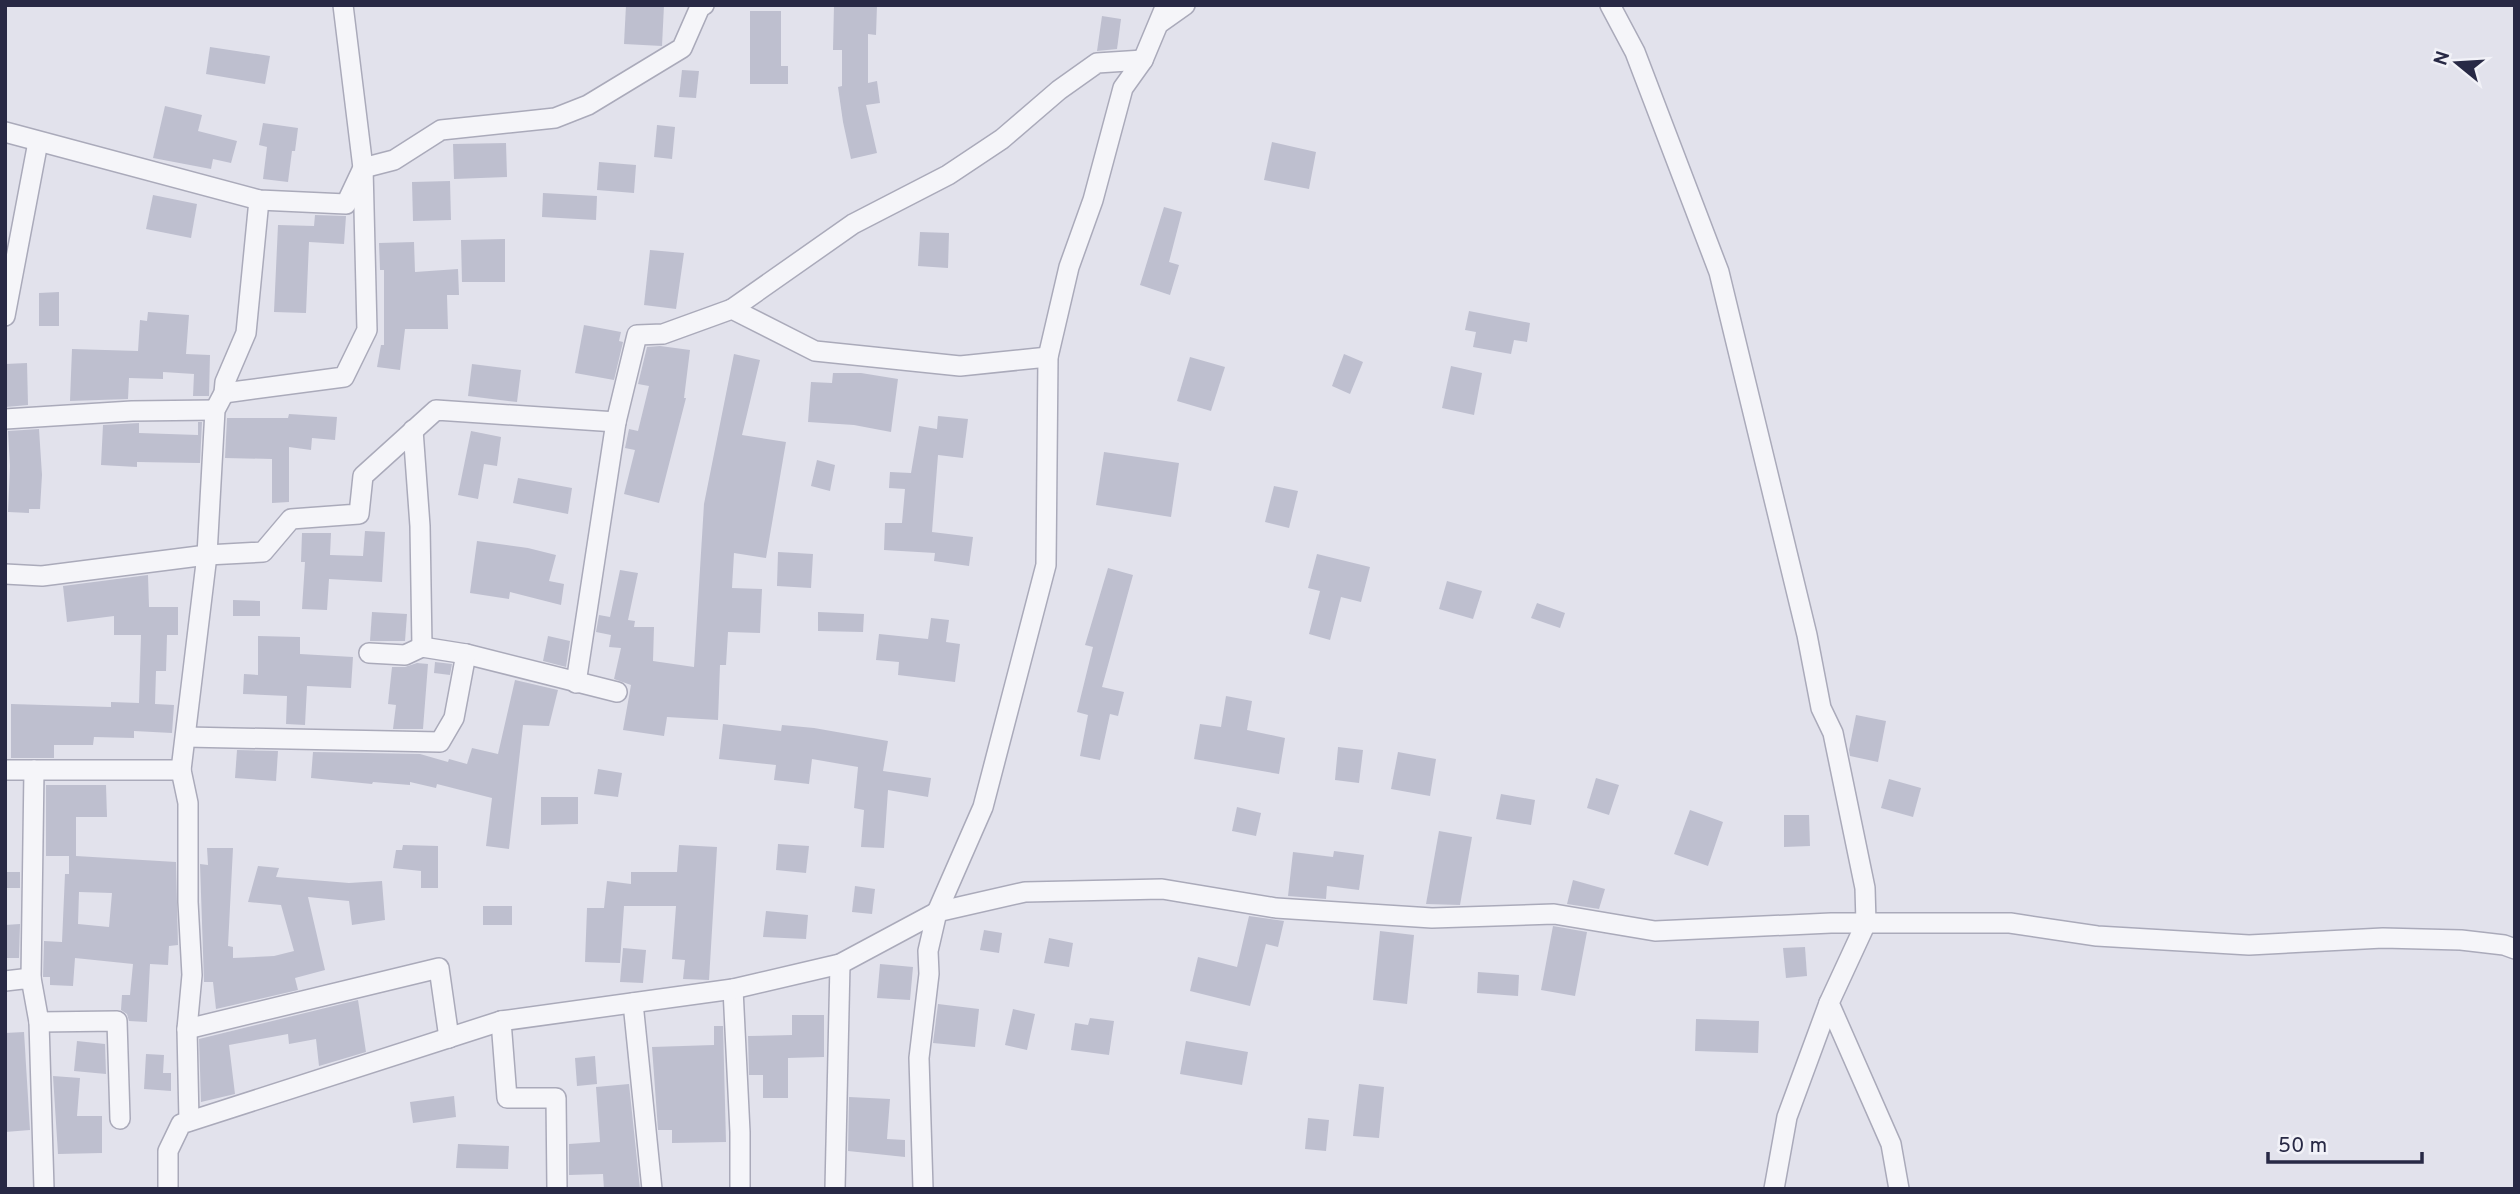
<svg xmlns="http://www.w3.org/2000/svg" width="2520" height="1194" viewBox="0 0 2520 1194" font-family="Overpass,sans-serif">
  <rect width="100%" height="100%" fill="#e2e2ec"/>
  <g fill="#bebfcf" fill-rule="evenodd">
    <path d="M 626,5 L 664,5 L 662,46 L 624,44 Z"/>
    <path d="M 834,5 L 877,5 L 876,35 L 868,34 L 868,83 L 877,81 L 880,103 L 866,105 L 877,153 L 851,159 L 843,122 L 838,87 L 842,86 L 842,50 L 833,50 Z"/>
    <path d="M 750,11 L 781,11 L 781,66 L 788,66 L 788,84 L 750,84 Z"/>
    <path d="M 1102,16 L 1121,19 L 1117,49 L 1097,51 Z"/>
    <path d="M 210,47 L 270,56 L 265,84 L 206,74 Z"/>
    <path d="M 682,70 L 699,71 L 696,98 L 679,97 Z"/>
    <path d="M 165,106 L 202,115 L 198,131 L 237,141 L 231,163 L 213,159 L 211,169 L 153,158 Z"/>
    <path d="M 263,123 L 298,128 L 295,151 L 292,151 L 288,182 L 263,179 L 267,147 L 259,145 Z"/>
    <path d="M 657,125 L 675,127 L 672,159 L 654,157 Z"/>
    <path d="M 1272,142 L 1316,152 L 1309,189 L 1264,180 Z"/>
    <path d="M 506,143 L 507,177 L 454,179 L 453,144 Z"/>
    <path d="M 599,162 L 636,165 L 634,193 L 597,190 Z"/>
    <path d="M 450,181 L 451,220 L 413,221 L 412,182 Z"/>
    <path d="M 543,193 L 597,196 L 596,220 L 542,217 Z"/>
    <path d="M 153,195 L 197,204 L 191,238 L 146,229 Z"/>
    <path d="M 1164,207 L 1182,212 L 1169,262 L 1179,265 L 1170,295 L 1140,285 Z"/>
    <path d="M 315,215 L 346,216 L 344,244 L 309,242 L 306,313 L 274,312 L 278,225 L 314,226 Z"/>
    <path d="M 920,232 L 949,233 L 948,268 L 918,266 Z"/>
    <path d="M 505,239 L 505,282 L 462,282 L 461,240 Z"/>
    <path d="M 414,242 L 415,272 L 458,269 L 459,295 L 447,295 L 448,329 L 405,329 L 400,370 L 377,367 L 381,345 L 384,345 L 384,270 L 380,270 L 379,243 Z"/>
    <path d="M 650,250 L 684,253 L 676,309 L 644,305 Z"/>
    <path d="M 59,292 L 59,326 L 39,326 L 39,293 Z"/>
    <path d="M 1469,311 L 1530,323 L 1527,342 L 1514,340 L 1511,354 L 1473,347 L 1476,332 L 1465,330 Z"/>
    <path d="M 148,312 L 189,315 L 186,354 L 210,355 L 209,396 L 193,396 L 194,374 L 163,372 L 163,379 L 129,378 L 128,399 L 70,401 L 72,349 L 138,351 L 140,320 L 147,321 Z"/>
    <path d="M 584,325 L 621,332 L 619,341 L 623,342 L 614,380 L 575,373 Z"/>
    <path d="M 660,346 L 690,350 L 684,398 L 686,398 L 659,503 L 624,494 L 635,450 L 625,448 L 629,429 L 638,431 L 649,386 L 638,384 L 647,347 Z"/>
    <path d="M 734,354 L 760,360 L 742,435 L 786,442 L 766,558 L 734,553 L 732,588 L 762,589 L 760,633 L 728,632 L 726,665 L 720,665 L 718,720 L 667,717 L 664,736 L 623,730 L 631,685 L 614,679 L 621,648 L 609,647 L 611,635 L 596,632 L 599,615 L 610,617 L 620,570 L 638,573 L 628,620 L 635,621 L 634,627 L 654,627 L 653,661 L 694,667 L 704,504 Z"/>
    <path d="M 1344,354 L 1363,362 L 1350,394 L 1332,386 Z"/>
    <path d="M 1190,357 L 1225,367 L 1211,411 L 1177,401 Z"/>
    <path d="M 27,363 L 28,405 L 6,407 L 5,364 Z"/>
    <path d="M 472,364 L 521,370 L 517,402 L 468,396 Z"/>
    <path d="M 1451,366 L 1482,373 L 1474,415 L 1442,408 Z"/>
    <path d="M 833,373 L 861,373 L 898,379 L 891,432 L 854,425 L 808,422 L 811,382 L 832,383 Z"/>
    <path d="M 289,414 L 337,417 L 335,440 L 312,438 L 311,450 L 289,447 L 289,502 L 272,503 L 272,459 L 225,458 L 227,418 L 288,418 Z"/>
    <path d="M 938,416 L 968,419 L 963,458 L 938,455 L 932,532 L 973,537 L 969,566 L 934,561 L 935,553 L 884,550 L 885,523 L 902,523 L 905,489 L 889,488 L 890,472 L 911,473 L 919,426 L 937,429 Z"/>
    <path d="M 198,422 L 202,422 L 200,463 L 137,462 L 137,467 L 101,465 L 103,425 L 139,423 L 139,433 L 198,435 Z"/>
    <path d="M 39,429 L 42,475 L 40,509 L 29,509 L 29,513 L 8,512 L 10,466 L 8,431 Z"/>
    <path d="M 471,431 L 501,437 L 497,466 L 484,464 L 478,499 L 458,495 Z"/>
    <path d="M 1104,452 L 1179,463 L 1171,517 L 1096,505 Z"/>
    <path d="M 817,460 L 835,465 L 830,491 L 811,486 Z"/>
    <path d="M 518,478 L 572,488 L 568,514 L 513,503 Z"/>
    <path d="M 1274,486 L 1298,491 L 1289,528 L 1265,522 Z"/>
    <path d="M 365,531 L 385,532 L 382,582 L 329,579 L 327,610 L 302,609 L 305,562 L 301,562 L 302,533 L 331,533 L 330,555 L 363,556 Z"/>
    <path d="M 477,541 L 528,548 L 556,555 L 549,581 L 564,584 L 561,605 L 510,592 L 509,599 L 470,593 Z"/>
    <path d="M 778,552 L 813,554 L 811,588 L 777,586 Z"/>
    <path d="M 1317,554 L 1370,567 L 1361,602 L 1341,597 L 1330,640 L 1309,634 L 1320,591 L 1308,588 Z"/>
    <path d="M 1108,568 L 1133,575 L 1102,687 L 1124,692 L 1118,716 L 1110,714 L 1100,760 L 1080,756 L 1088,715 L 1077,712 L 1093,647 L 1085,645 Z"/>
    <path d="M 148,575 L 149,607 L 178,607 L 178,635 L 167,635 L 166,671 L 156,671 L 155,704 L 174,705 L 172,733 L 134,731 L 134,738 L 94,737 L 93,745 L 54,745 L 54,758 L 11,758 L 11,704 L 111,707 L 111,702 L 139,703 L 141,635 L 114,635 L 114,616 L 67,622 L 63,586 Z"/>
    <path d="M 1447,581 L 1482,591 L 1473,619 L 1439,609 Z"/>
    <path d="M 233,600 L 260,601 L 260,616 L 233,616 Z"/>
    <path d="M 1537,603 L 1565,613 L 1560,628 L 1531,618 Z"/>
    <path d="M 372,612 L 407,614 L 405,641 L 370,641 Z"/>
    <path d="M 818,612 L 864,614 L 863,632 L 818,631 Z"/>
    <path d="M 931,618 L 949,620 L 946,642 L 960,644 L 955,682 L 898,675 L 899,662 L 876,660 L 879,634 L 928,639 Z"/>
    <path d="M 258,636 L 300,637 L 300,654 L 353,657 L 351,688 L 307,686 L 305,725 L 286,724 L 287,696 L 243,694 L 244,674 L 258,675 Z"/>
    <path d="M 548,636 L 570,641 L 566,667 L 543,661 Z"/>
    <path d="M 435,662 L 452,664 L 450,675 L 434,673 Z"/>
    <path d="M 417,663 L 428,664 L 423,729 L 393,729 L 396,705 L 388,704 L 392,667 L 405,667 Z"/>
    <path d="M 515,680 L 558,690 L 549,726 L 523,725 L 509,849 L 486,846 L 492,798 L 437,784 L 436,788 L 410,782 L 410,785 L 373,782 L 372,784 L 311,778 L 313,752 L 420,754 L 448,762 L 449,759 L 467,764 L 472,748 L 498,754 Z"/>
    <path d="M 1226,696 L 1252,701 L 1247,730 L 1285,738 L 1279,774 L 1194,759 L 1200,724 L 1221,727 Z"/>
    <path d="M 1856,715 L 1886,721 L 1878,762 L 1850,756 L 1849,750 Z"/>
    <path d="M 723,724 L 781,731 L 782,725 L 814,728 L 888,741 L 883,771 L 931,778 L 928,797 L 888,790 L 884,848 L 861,847 L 864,810 L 854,808 L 858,767 L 812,759 L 809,784 L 774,780 L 776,765 L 719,759 Z"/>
    <path d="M 1338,747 L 1363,750 L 1359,783 L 1335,780 Z"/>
    <path d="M 237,750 L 278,751 L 276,781 L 235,778 Z"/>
    <path d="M 1398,752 L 1436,759 L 1430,796 L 1391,789 Z"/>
    <path d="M 598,769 L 622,773 L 618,797 L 594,794 Z"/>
    <path d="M 1596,778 L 1619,785 L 1609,815 L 1587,808 Z"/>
    <path d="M 1889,779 L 1921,788 L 1913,817 L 1881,808 Z"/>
    <path d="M 46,785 L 106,785 L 107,817 L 76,817 L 76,856 L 176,862 L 178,945 L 169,946 L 168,965 L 150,964 L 147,1022 L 129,1021 L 127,1014 L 121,1010 L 122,995 L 130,995 L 133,964 L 75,958 L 73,986 L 50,985 L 50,977 L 43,977 L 44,941 L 62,942 L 65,874 L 69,874 L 69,856 L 46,856 ZM 79,892 L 112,893 L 109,927 L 78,924 Z"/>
    <path d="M 1501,794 L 1535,800 L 1531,825 L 1496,819 Z"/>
    <path d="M 541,797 L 578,797 L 578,824 L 541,825 Z"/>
    <path d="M 1237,807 L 1261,813 L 1256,836 L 1232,831 Z"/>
    <path d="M 1690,810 L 1723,822 L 1708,866 L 1674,854 Z"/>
    <path d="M 1784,815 L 1809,815 L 1810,846 L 1784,847 Z"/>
    <path d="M 1439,831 L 1472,837 L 1460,905 L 1426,904 Z"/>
    <path d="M 778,844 L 809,846 L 806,873 L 776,870 Z"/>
    <path d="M 403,845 L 438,846 L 438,888 L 421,888 L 421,871 L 393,868 L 396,850 L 402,850 Z"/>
    <path d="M 679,845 L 717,847 L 709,980 L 683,979 L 685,960 L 672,959 L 676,906 L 624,906 L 620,963 L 585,962 L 587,908 L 604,908 L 607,881 L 631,884 L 631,872 L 677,872 Z"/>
    <path d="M 207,848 L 233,848 L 228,946 L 233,947 L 233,958 L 274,956 L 294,951 L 281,905 L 248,902 L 258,866 L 279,868 L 276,877 L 349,883 L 382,881 L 385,920 L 352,925 L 349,901 L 308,897 L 325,970 L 295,978 L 298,990 L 216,1009 L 213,982 L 204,982 L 200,864 L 208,865 Z"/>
    <path d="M 1334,851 L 1364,855 L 1359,890 L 1327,886 L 1326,899 L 1288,896 L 1293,852 L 1333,857 Z"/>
    <rect x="5" y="872" width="15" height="16"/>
    <path d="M 1573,880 L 1605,889 L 1599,909 L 1567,904 Z"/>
    <path d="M 855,886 L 875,889 L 872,914 L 852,912 Z"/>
    <rect x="483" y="906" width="29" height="19"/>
    <path d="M 766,911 L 808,915 L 806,939 L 763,937 Z"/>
    <path d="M 1249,916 L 1284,921 L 1278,947 L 1266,944 L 1250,1006 L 1190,991 L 1198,957 L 1237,967 Z"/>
    <path d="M 20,924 L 19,958 L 5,958 L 5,925 Z"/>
    <path d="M 1553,926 L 1587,932 L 1575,996 L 1541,990 Z"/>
    <path d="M 984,930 L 1002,933 L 999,953 L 980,950 Z"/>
    <path d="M 1380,931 L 1414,935 L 1407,1004 L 1373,1000 Z"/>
    <path d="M 1049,938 L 1073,943 L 1069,967 L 1044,963 Z"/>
    <path d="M 1805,947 L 1807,976 L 1786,978 L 1783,948 Z"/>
    <path d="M 623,948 L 646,950 L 643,983 L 620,982 Z"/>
    <path d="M 880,964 L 913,967 L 910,1000 L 877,998 Z"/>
    <path d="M 1478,972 L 1519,975 L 1518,996 L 1477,993 Z"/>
    <path d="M 358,1000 L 366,1052 L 319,1066 L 316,1039 L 289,1044 L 288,1034 L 229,1045 L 235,1094 L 201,1102 L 199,1039 Z"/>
    <path d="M 938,1004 L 979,1009 L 975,1047 L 933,1043 Z"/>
    <path d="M 1013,1009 L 1035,1014 L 1027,1050 L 1005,1045 Z"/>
    <path d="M 792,1015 L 824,1015 L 824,1057 L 788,1058 L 788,1098 L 763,1098 L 763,1075 L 749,1075 L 748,1036 L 792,1035 Z"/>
    <path d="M 1090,1018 L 1114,1021 L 1109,1055 L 1071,1050 L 1075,1023 L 1088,1025 Z"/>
    <path d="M 1696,1019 L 1759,1021 L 1758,1053 L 1695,1051 Z"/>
    <path d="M 714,1026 L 723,1026 L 726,1142 L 672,1143 L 672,1130 L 658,1130 L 652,1047 L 714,1045 Z"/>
    <path d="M 24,1032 L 30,1130 L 5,1132 L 5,1033 Z"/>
    <path d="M 77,1041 L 105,1044 L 106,1074 L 74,1071 Z"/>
    <path d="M 1186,1041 L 1248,1052 L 1242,1085 L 1180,1074 Z"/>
    <path d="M 146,1054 L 164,1055 L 163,1073 L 171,1073 L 171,1091 L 144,1089 Z"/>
    <path d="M 595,1056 L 597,1084 L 577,1086 L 575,1058 Z"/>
    <path d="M 53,1076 L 80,1078 L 77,1116 L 102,1116 L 102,1153 L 58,1154 Z"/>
    <path d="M 629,1084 L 640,1189 L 604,1189 L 603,1174 L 569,1175 L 569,1144 L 600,1142 L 596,1087 Z"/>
    <path d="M 1359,1084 L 1384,1087 L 1379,1138 L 1353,1136 Z"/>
    <path d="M 454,1096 L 456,1117 L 413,1123 L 410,1102 Z"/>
    <path d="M 849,1097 L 890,1099 L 887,1139 L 905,1140 L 905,1157 L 848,1151 Z"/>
    <path d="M 1308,1118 L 1329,1120 L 1326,1151 L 1305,1149 Z"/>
    <path d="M 458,1144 L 509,1146 L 508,1169 L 456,1168 Z"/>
  </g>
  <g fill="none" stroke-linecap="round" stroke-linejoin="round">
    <g stroke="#aaaaba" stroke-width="22">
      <g id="minor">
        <path d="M 1610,5 L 1635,52 L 1719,272 L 1807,635 L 1821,708 L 1833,733 L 1865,888 L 1866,923 L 1829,1003 L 1891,1144 L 1899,1189"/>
        <path d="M 1161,22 L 1185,5"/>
        <path d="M 5,132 L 259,200 L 346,204 L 363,168 L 394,160 L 441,130 L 555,118 L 588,105 L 682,48 L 700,7 L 704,5"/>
        <path d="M 732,309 L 853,224 L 948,175 L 1002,139 L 1059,90 L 1097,63 L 1143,60"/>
        <path d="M 5,316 L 38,142"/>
        <path d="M 224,393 L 344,377 L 367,330 L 363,168 L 343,5"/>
        <path d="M 5,419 L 132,411 L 215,410"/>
        <path d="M 413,430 L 420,526 L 422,647"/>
        <path d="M 5,574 L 42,576 L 207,555 L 263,552 L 291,519 L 359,514 L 363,476 L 436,410 L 616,422 L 637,335 L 663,334 L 732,309 L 815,351 L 960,366 L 1048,357"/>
        <path d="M 466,654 L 617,692"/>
        <path d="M 576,683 L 616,422"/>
        <path d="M 186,737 L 440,742 L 454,718 L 466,654 L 422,647 L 405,655 L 369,653"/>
        <path d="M 5,770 L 181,770 L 207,555 L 215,410 L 224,393 L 225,382 L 246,333 L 259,200"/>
        <path d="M 181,770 L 188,803 L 188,902 L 192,975 L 187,1029 L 189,1121"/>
        <path d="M 31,978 L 34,770"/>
        <path d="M 5,981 L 31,978 L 39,1022 L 117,1021 L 120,1119"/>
        <path d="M 733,989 L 740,1132 L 740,1189"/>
        <path d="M 633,1003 L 652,1189"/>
        <path d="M 501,1021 L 507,1098 L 556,1098 L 557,1189"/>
        <path d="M 39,1022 L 44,1189"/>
        <path d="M 187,1029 L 439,968 L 449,1038"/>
        <path d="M 168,1189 L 168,1151 L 181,1124 L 501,1021 L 733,989 L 840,964 L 937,912 L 1025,892 L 1162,889 L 1276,908 L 1432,918 L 1554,914 L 1655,931 L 1831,923 L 2010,923 L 2097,936 L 2249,945 L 2383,938 L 2461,940 L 2504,945 L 2515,949"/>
        <path d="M 835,1189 L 840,964"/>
        <path d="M 923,1189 L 919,1058 L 929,974 L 928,951 L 937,912 L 983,807 L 1046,565 L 1048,357 L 1069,267 L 1093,200 L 1123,88 L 1143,60 L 1166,5"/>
        <path d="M 1774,1189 L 1787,1117 L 1829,1003"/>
      </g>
    </g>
    <use href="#minor" stroke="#f5f5f9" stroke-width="19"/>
  </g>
  <rect width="2520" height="1194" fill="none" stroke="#282945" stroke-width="14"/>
  <g transform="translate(2457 63) rotate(288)" stroke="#f2f2f8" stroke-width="5" paint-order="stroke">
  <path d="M0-5L12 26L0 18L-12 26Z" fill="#282945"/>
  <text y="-10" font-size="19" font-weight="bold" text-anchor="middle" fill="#282945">N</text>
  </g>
  <path d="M2268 1152v10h154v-10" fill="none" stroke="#282945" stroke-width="3.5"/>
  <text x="2278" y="1152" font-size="21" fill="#282945" stroke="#f2f2f8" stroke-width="5" paint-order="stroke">50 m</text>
</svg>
